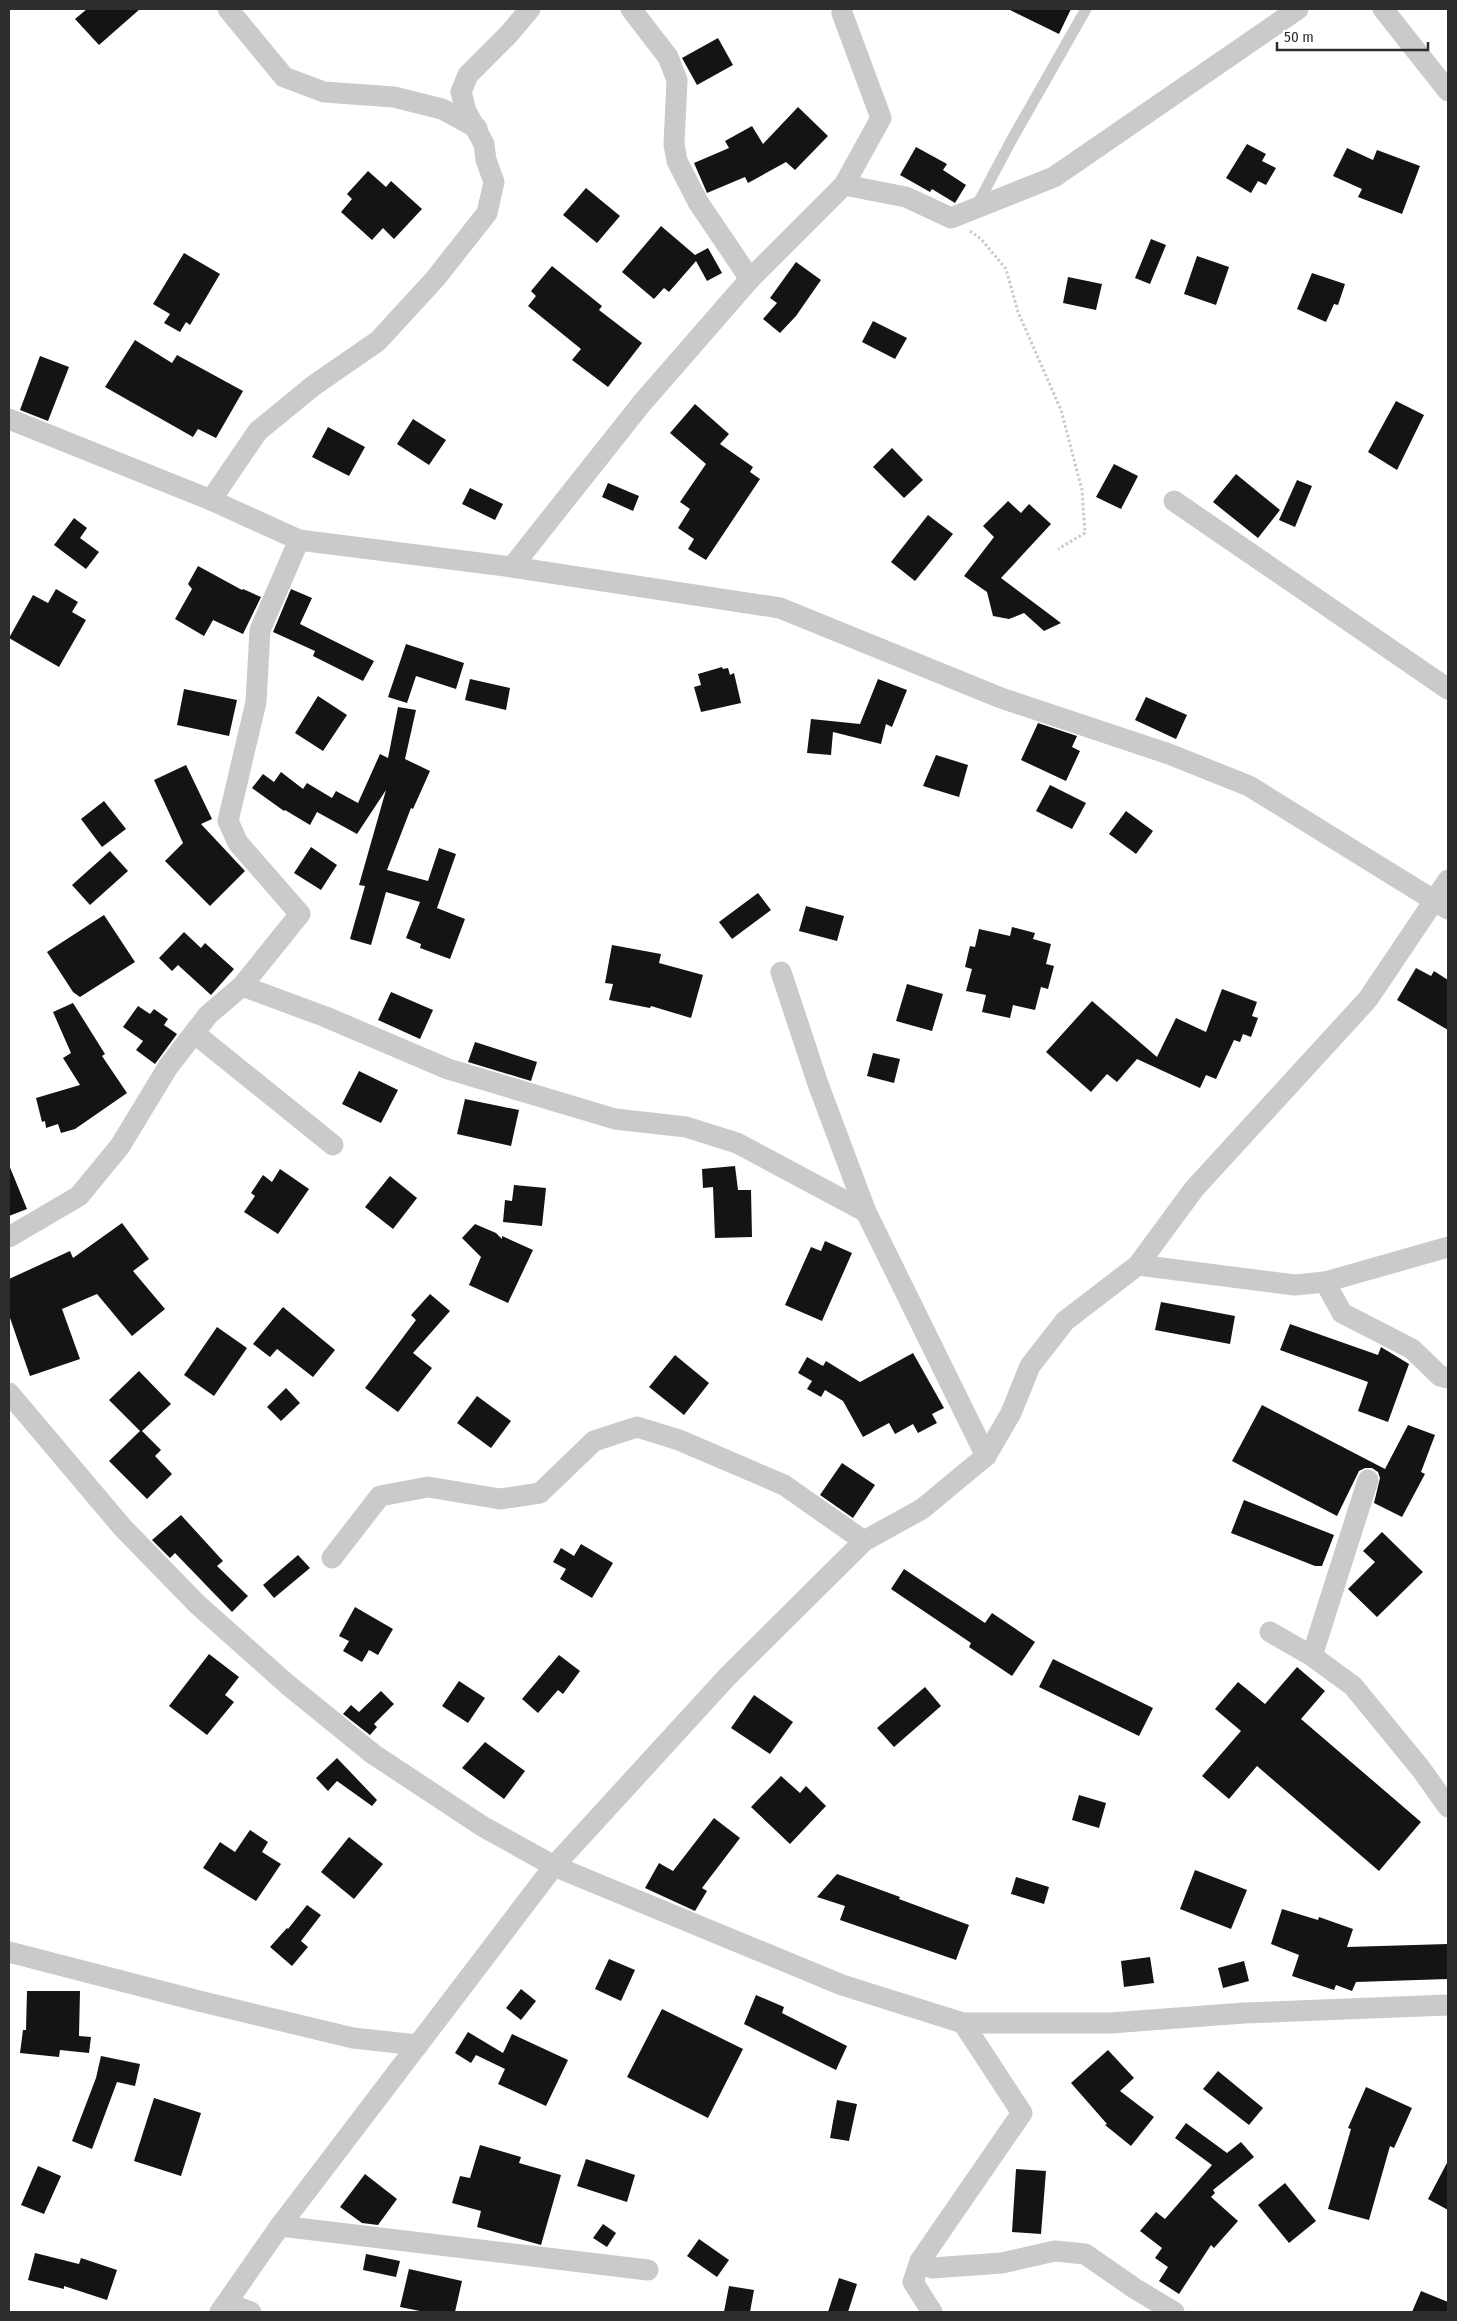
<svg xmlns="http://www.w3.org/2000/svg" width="1457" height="2321" viewBox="0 0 1457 2321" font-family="'Fira Sans Condensed',sans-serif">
  <rect width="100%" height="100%" fill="#fff"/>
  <g fill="#141414">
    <path d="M 87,9 L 140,9 L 99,45 L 75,19 Z"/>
    <path d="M 1008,9 L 1071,9 L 1059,34 Z"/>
    <path d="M 718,38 L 733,65 L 697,85 L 682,58 Z"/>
    <path d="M 798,107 L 828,136 L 795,170 L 786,162 L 748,183 L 745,177 L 707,193 L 694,163 L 729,148 L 725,141 L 752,126 L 763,144 Z"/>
    <path d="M 1247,144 L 1266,154 L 1262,161 L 1276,168 L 1266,185 L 1258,181 L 1251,193 L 1226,178 Z"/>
    <path d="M 916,147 L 947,164 L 943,170 L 966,185 L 955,203 L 932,189 L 930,192 L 900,175 Z"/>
    <path d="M 1347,148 L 1373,160 L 1377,150 L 1420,166 L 1402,214 L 1358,197 L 1362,189 L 1333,176 Z"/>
    <path d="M 368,171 L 386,187 L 391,181 L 422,209 L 394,239 L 383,228 L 372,240 L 341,212 L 352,199 L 347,194 Z"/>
    <path d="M 586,188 L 620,216 L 597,243 L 563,215 Z"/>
    <path d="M 661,226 L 695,255 L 708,248 L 722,273 L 707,281 L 696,261 L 669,292 L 664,288 L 654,299 L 622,272 Z"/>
    <path d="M 1151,239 L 1166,245 L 1150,284 L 1135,278 Z"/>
    <path d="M 184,253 L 220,274 L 190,325 L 186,322 L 180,332 L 164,323 L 170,314 L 153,304 Z"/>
    <path d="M 1197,256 L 1229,267 L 1216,305 L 1184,294 Z"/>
    <path d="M 796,262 L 821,280 L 796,316 L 780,333 L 763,319 L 777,303 L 770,298 Z"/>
    <path d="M 552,266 L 602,306 L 599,310 L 642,343 L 608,387 L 572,360 L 581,349 L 528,306 L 536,296 L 531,291 Z"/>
    <path d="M 1312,273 L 1345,284 L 1338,305 L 1334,304 L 1326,322 L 1297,309 Z"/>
    <path d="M 1068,277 L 1102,284 L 1096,310 L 1063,303 Z"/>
    <path d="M 873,321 L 907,338 L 895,359 L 862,342 Z"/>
    <path d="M 135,340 L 172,363 L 177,355 L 243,391 L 216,438 L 198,429 L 193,437 L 105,387 Z"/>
    <path d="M 40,356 L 69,367 L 48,421 L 20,410 Z"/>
    <path d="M 1396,401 L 1424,415 L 1397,470 L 1368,452 Z"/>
    <path d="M 695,404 L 729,434 L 720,444 L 753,467 L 750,472 L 760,479 L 706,560 L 688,549 L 694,539 L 678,528 L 690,509 L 680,502 L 706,464 L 670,433 Z"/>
    <path d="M 413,419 L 446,440 L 429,465 L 397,444 Z"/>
    <path d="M 328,427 L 365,447 L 349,476 L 312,457 Z"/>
    <path d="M 892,448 L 923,480 L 904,498 L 873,467 Z"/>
    <path d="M 1114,464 L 1138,476 L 1121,509 L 1096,497 Z"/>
    <path d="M 1236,474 L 1280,510 L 1258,538 L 1213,502 Z"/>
    <path d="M 1297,480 L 1312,486 L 1295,527 L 1279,520 Z"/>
    <path d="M 608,483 L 639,496 L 633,511 L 602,497 Z"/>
    <path d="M 470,488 L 503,504 L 495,520 L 462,504 Z"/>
    <path d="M 1008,501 L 1021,513 L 1029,504 L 1051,524 L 1001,578 L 1061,623 L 1044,631 L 1024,613 L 1009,619 L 993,616 L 987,592 L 964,576 L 994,537 L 983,526 Z"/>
    <path d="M 928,515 L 953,534 L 915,581 L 891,562 Z"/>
    <path d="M 74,518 L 87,528 L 80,538 L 99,552 L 86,569 L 54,545 Z"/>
    <path d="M 198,566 L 242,590 L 243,589 L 261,597 L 243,634 L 213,620 L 204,636 L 175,619 L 192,589 L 188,584 Z"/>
    <path d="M 56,589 L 78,602 L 72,612 L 86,620 L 59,667 L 9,638 L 33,595 L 48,603 Z"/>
    <path d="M 291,589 L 312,598 L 300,624 L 374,661 L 363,681 L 313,656 L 315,651 L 273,632 Z"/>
    <path d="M 406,644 L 464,663 L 456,689 L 416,676 L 407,703 L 388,697 Z"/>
    <path d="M 722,667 L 723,669 L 728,668 L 730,675 L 734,673 L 741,703 L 701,712 L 694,687 L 701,685 L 698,674 Z"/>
    <path d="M 470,679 L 510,688 L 506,710 L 465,700 Z"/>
    <path d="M 878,679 L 907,690 L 892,727 L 886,724 L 881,744 L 833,732 L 831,755 L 807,753 L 811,719 L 860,724 Z"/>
    <path d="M 184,689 L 237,700 L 229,736 L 177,725 Z"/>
    <path d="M 318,696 L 347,715 L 323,751 L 295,733 Z"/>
    <path d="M 1146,697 L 1187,715 L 1176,739 L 1135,720 Z"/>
    <path d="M 398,707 L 416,710 L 405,759 L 430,771 L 413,809 L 411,808 L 387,870 L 428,881 L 439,848 L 456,854 L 437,908 L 465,919 L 450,959 L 420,948 L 421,944 L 406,938 L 420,902 L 386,892 L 371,945 L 350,939 L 365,886 L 359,885 L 386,790 L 357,834 L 317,812 L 310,825 L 285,810 L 284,811 L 252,788 L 263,774 L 274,782 L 281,772 L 303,789 L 307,783 L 332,798 L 336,791 L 358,803 L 380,754 L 388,758 Z"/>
    <path d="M 1038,723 L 1077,736 L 1072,747 L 1080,751 L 1066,781 L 1021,760 Z"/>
    <path d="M 936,755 L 968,765 L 959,797 L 923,786 Z"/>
    <path d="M 186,765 L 212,819 L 201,824 L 245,871 L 210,906 L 165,861 L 183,843 L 154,780 Z"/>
    <path d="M 1050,785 L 1086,803 L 1072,829 L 1036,811 Z"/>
    <path d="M 104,801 L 126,829 L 102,847 L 81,819 Z"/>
    <path d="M 1126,811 L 1153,831 L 1136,854 L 1109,834 Z"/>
    <path d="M 311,847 L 337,865 L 321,890 L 294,873 Z"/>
    <path d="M 110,851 L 128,871 L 90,905 L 72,885 Z"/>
    <path d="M 758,893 L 771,910 L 732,939 L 719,922 Z"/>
    <path d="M 806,906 L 844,916 L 837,941 L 799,931 Z"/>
    <path d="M 104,915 L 135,962 L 80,997 L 73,992 L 47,952 Z"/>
    <path d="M 1012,927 L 1035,933 L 1033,939 L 1051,944 L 1046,964 L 1054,966 L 1048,989 L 1041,987 L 1035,1010 L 1013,1005 L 1010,1018 L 982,1012 L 986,995 L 966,991 L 972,969 L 965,967 L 970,946 L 975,947 L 979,929 L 1010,936 Z"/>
    <path d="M 184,932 L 201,948 L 205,943 L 234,969 L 211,995 L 178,965 L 172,971 L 159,958 Z"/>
    <path d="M 612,945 L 661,954 L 659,963 L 703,975 L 691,1018 L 651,1006 L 650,1008 L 609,1000 L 613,984 L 605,983 Z"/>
    <path d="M 1416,968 L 1431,976 L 1434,971 L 1448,980 L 1448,1030 L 1397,1000 Z"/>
    <path d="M 907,984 L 943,994 L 932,1031 L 896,1021 Z"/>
    <path d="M 1222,989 L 1257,1002 L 1252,1016 L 1258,1018 L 1251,1037 L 1243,1034 L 1240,1042 L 1234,1040 L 1216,1079 L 1206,1075 L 1200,1088 L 1137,1059 L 1117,1082 L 1107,1074 L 1091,1092 L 1046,1052 L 1092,1001 L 1157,1057 L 1176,1018 L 1206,1032 Z"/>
    <path d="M 391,992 L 433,1010 L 420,1039 L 378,1020 Z"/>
    <path d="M 73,1003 L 105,1054 L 102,1056 L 127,1093 L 75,1129 L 61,1133 L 58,1124 L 46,1128 L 45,1121 L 42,1122 L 36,1098 L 80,1085 L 63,1058 L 71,1053 L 53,1012 Z"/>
    <path d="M 138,1006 L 150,1014 L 154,1009 L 168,1019 L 164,1025 L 177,1034 L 155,1064 L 136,1050 L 143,1041 L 123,1027 Z"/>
    <path d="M 475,1042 L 537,1062 L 531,1081 L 468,1062 Z"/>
    <path d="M 873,1053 L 900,1059 L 894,1083 L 867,1076 Z"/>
    <path d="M 359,1071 L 398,1090 L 381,1123 L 342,1104 Z"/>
    <path d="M 465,1099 L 519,1110 L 511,1146 L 457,1134 Z"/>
    <path d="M 9,1165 L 27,1209 L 9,1216 Z"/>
    <path d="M 735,1166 L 738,1190 L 751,1190 L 752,1237 L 715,1238 L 713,1187 L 703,1188 L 702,1169 Z"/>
    <path d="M 280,1169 L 309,1189 L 278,1234 L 244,1212 L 255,1196 L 251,1193 L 263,1175 L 272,1182 Z"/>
    <path d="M 390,1176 L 417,1198 L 393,1229 L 365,1207 Z"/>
    <path d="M 514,1185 L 546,1188 L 542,1226 L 503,1222 L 505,1200 L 512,1201 Z"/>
    <path d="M 122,1223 L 149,1259 L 133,1271 L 165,1309 L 132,1336 L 97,1294 L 62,1309 L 80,1359 L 30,1376 L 9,1315 L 9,1279 L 70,1251 L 73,1258 Z"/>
    <path d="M 475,1224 L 496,1233 L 502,1239 L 502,1236 L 533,1250 L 508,1303 L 469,1285 L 481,1257 L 462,1238 Z"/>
    <path d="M 825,1241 L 852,1253 L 822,1321 L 785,1305 L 811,1247 L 821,1251 Z"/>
    <path d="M 430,1294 L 450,1311 L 413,1353 L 432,1368 L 398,1412 L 365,1388 L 416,1320 L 411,1315 Z"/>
    <path d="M 1161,1302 L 1235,1316 L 1230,1344 L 1155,1330 Z"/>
    <path d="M 283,1307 L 335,1350 L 313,1377 L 277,1349 L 270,1357 L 253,1344 Z"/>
    <path d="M 1290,1324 L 1378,1355 L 1381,1347 L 1409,1364 L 1388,1422 L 1358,1411 L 1368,1382 L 1280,1350 Z"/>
    <path d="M 217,1327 L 247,1348 L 214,1396 L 184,1375 Z"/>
    <path d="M 913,1353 L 944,1408 L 932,1414 L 937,1423 L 918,1433 L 913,1424 L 895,1434 L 889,1423 L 863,1437 L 843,1401 L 825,1390 L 821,1397 L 807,1389 L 812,1381 L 798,1373 L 807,1357 L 823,1366 L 826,1361 L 860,1382 Z"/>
    <path d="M 675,1355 L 709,1383 L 684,1415 L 649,1387 Z"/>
    <path d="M 139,1371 L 171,1404 L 142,1431 L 161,1450 L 155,1456 L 172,1474 L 147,1499 L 109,1461 L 140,1431 L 109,1400 Z"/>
    <path d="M 286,1388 L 300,1403 L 281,1421 L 267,1407 Z"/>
    <path d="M 477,1396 L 511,1421 L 491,1448 L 457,1423 Z"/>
    <path d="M 1262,1405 L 1385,1469 L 1408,1425 L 1435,1435 L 1421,1472 L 1425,1474 L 1402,1517 L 1374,1503 L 1380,1478 L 1378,1472 L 1372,1468 L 1365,1468 L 1359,1471 L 1337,1516 L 1232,1461 Z"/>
    <path d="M 842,1463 L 875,1485 L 853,1518 L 820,1495 Z"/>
    <path d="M 1244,1500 L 1334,1535 L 1322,1566 L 1315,1566 L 1231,1533 Z"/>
    <path d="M 181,1515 L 223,1561 L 217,1566 L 248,1596 L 232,1612 L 175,1553 L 170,1558 L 152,1540 Z"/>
    <path d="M 1382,1532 L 1423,1572 L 1377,1617 L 1348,1589 L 1375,1562 L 1363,1551 Z"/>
    <path d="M 581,1544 L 613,1563 L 592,1598 L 560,1579 L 566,1569 L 553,1562 L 561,1548 L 574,1556 Z"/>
    <path d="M 298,1555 L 310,1568 L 274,1598 L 263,1585 Z"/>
    <path d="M 904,1569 L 985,1623 L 992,1613 L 1035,1642 L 1012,1676 L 969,1647 L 971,1643 L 891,1589 Z"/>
    <path d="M 355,1607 L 393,1629 L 378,1655 L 369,1650 L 362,1662 L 343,1651 L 349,1641 L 339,1636 Z"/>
    <path d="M 209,1654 L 239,1677 L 225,1695 L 234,1702 L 207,1735 L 169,1706 Z"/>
    <path d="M 559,1655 L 580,1671 L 563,1694 L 558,1690 L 538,1713 L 522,1699 Z"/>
    <path d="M 1053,1659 L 1153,1708 L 1139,1736 L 1039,1687 Z"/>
    <path d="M 1297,1667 L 1325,1691 L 1301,1719 L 1421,1822 L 1379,1871 L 1257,1766 L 1229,1799 L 1202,1776 L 1241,1731 L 1215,1709 L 1238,1682 L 1265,1704 Z"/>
    <path d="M 459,1681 L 485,1698 L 468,1723 L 442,1706 Z"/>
    <path d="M 925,1687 L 941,1706 L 894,1747 L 877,1728 Z"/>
    <path d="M 381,1691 L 394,1704 L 374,1724 L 377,1727 L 370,1735 L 343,1714 L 351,1705 L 359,1712 Z"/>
    <path d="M 754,1695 L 793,1722 L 770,1754 L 731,1728 Z"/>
    <path d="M 485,1742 L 525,1771 L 504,1799 L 462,1768 Z"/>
    <path d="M 337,1758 L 377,1800 L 372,1806 L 337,1781 L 328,1791 L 316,1778 Z"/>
    <path d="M 781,1776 L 800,1793 L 806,1786 L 826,1806 L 790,1844 L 751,1807 Z"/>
    <path d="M 1079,1795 L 1106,1803 L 1099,1828 L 1072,1820 Z"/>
    <path d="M 714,1818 L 740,1838 L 702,1888 L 707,1891 L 695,1911 L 645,1888 L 659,1863 L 673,1871 Z"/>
    <path d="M 250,1830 L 268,1842 L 262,1852 L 281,1864 L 256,1901 L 203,1868 L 220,1842 L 235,1852 Z"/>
    <path d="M 349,1837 L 383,1864 L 354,1899 L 321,1872 Z"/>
    <path d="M 1195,1870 L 1247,1890 L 1231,1929 L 1180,1909 Z"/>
    <path d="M 837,1874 L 900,1897 L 899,1899 L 969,1925 L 956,1960 L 840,1920 L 845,1906 L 817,1897 Z"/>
    <path d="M 1016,1877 L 1049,1887 L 1044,1904 L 1011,1894 Z"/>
    <path d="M 307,1905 L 321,1915 L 301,1941 L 308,1947 L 292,1966 L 270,1947 L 287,1928 L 288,1929 Z"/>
    <path d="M 1282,1909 L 1318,1920 L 1319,1917 L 1353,1929 L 1347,1947 L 1448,1944 L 1448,1979 L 1356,1982 L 1352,1991 L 1336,1985 L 1334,1990 L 1292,1976 L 1299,1955 L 1271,1944 Z"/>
    <path d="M 1150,1957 L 1154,1983 L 1124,1987 L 1121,1961 Z"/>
    <path d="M 609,1959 L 635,1970 L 621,2001 L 595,1989 Z"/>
    <path d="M 1244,1961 L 1249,1981 L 1223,1988 L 1218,1968 Z"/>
    <path d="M 521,1989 L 536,2001 L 521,2020 L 506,2008 Z"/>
    <path d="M 27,1991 L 80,1991 L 79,2036 L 91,2037 L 89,2053 L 60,2050 L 59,2057 L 20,2053 L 23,2030 L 26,2030 Z"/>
    <path d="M 756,1995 L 784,2007 L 782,2013 L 847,2046 L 836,2070 L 744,2024 Z"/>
    <path d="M 662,2009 L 743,2049 L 708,2118 L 627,2077 Z"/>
    <path d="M 468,2032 L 503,2053 L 512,2034 L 568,2060 L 546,2106 L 498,2084 L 505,2069 L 476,2055 L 471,2063 L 455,2053 Z"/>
    <path d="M 1108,2050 L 1134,2078 L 1120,2091 L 1154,2117 L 1131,2146 L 1105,2125 L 1107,2124 L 1071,2083 Z"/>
    <path d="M 101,2056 L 140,2064 L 135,2086 L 117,2082 L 92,2149 L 72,2141 L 96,2078 Z"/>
    <path d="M 1218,2071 L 1263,2108 L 1249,2125 L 1203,2089 Z"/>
    <path d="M 1366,2087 L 1412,2108 L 1394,2148 L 1390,2146 L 1369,2220 L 1328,2209 L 1351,2129 L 1348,2128 Z"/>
    <path d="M 154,2098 L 201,2113 L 181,2176 L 134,2161 Z"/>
    <path d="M 837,2100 L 857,2104 L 849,2141 L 830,2138 Z"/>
    <path d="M 1186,2123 L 1227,2153 L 1241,2142 L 1254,2157 L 1213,2190 L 1215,2193 L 1211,2197 L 1238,2221 L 1214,2248 L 1211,2245 L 1179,2294 L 1159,2281 L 1168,2267 L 1155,2258 L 1162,2248 L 1140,2231 L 1156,2212 L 1165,2219 L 1212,2165 L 1175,2138 Z"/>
    <path d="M 480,2145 L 521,2157 L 519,2163 L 561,2175 L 541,2245 L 477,2227 L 481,2211 L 452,2203 L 460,2176 L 470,2178 Z"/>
    <path d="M 586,2159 L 635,2175 L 627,2202 L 577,2186 Z"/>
    <path d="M 1448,2161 L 1448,2210 L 1428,2199 Z"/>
    <path d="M 38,2166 L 61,2176 L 44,2214 L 21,2205 Z"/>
    <path d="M 1016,2169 L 1046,2171 L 1041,2234 L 1012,2232 Z"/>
    <path d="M 365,2174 L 397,2199 L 378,2225 L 362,2223 L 340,2207 Z"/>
    <path d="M 1285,2183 L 1316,2221 L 1289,2243 L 1258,2205 Z"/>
    <path d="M 603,2224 L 616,2233 L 607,2247 L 593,2238 Z"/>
    <path d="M 699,2239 L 729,2260 L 717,2277 L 687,2256 Z"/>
    <path d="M 35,2253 L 79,2264 L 81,2258 L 117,2270 L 107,2300 L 64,2286 L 64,2289 L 28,2280 Z"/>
    <path d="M 366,2254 L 400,2261 L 396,2277 L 363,2270 Z"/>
    <path d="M 409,2269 L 462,2281 L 455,2312 L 425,2312 L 400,2307 Z"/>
    <path d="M 839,2278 L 857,2284 L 848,2312 L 828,2312 Z"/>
    <path d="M 729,2286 L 754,2290 L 750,2312 L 724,2312 Z"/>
    <path d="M 1421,2291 L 1448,2302 L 1448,2312 L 1412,2312 Z"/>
  </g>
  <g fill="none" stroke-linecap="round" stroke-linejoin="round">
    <path stroke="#cacaca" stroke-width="3" stroke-dasharray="2.5 2.5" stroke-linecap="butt" d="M 970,231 L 981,239 L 1006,269 L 1018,312 L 1061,410 L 1082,490 L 1085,533 L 1058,549"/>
    <path stroke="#cacaca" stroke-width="11" d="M 976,207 L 1011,141 L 1086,9"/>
    <g stroke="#cacaca" stroke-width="21">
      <path d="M 228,9 L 284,77 L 324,92 L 394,97 L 442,109 L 477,128"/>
      <path d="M 631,9 L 668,57 L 677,80 L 674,144 L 677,161 L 698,202 L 750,279"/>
      <path d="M 1383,9 L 1448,91"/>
      <path d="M 844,185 L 906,197 L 951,218 L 1054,177 L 1298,9"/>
      <path d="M 9,419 L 211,500 L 299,540 L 512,567 L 780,608 L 1001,698 L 1169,754 L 1249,786 L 1448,909"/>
      <path d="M 211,500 L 258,431 L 313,386 L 378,341 L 435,279 L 487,213 L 494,182 L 486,160 L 484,144 L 466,111 L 461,92 L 468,75 L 508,35 L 530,9"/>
      <path d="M 1174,501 L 1448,689"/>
      <path d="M 512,567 L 642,403 L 750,279 L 844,185 L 881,118 L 842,13"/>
      <path d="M 781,972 L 818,1084 L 866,1212 L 986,1456"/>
      <path d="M 242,986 L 326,1017 L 448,1069 L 615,1119 L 686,1127 L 737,1143 L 866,1212"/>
      <path d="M 194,1033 L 333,1145"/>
      <path d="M 9,1237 L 79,1196 L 120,1146 L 168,1067 L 208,1015 L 242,986 L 300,914 L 238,843 L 228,821 L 256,702 L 260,630 L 299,540"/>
      <path d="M 1138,1265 L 1295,1285 L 1325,1282 L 1448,1247"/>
      <path d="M 1325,1282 L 1342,1313 L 1412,1349 L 1440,1376 L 1448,1378"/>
      <path d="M 9,1393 L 123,1528 L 197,1604 L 288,1685 L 373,1754 L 482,1826 L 554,1866 L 842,1985 L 963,2023 L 1111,2023 L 1244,2013 L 1448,2005"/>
      <path d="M 332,1558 L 380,1496 L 428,1487 L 500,1499 L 540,1493 L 594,1441 L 637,1427 L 679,1440 L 784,1485 L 864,1541"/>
      <path d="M 1270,1632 L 1312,1656 L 1353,1686 L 1421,1769 L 1448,1807"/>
      <path d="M 1312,1656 L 1368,1480"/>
      <path d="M 9,1952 L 199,2001 L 353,2038 L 418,2045"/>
      <path d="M 280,2226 L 648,2270"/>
      <path d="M 920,2261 L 932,2268 L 1002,2263 L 1055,2251 L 1085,2254 L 1134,2288 L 1174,2312"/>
      <path d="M 227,2303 L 251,2312"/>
      <path d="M 220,2312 L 280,2226 L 554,1866 L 727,1677 L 864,1541 L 922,1509 L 986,1456 L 1011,1413 L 1030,1366 L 1065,1321 L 1138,1265 L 1194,1189 L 1368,999 L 1448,880"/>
      <path d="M 932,2312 L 913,2282 L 920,2261 L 1022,2113 L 963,2023"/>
    </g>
  </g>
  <rect width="1457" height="2321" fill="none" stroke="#2d2d2d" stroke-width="20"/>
  <path d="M1277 42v8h151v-8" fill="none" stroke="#2d2d2d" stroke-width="2.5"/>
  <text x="1284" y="42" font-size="15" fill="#2d2d2d" stroke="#ffffff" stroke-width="4" paint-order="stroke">50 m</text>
</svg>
